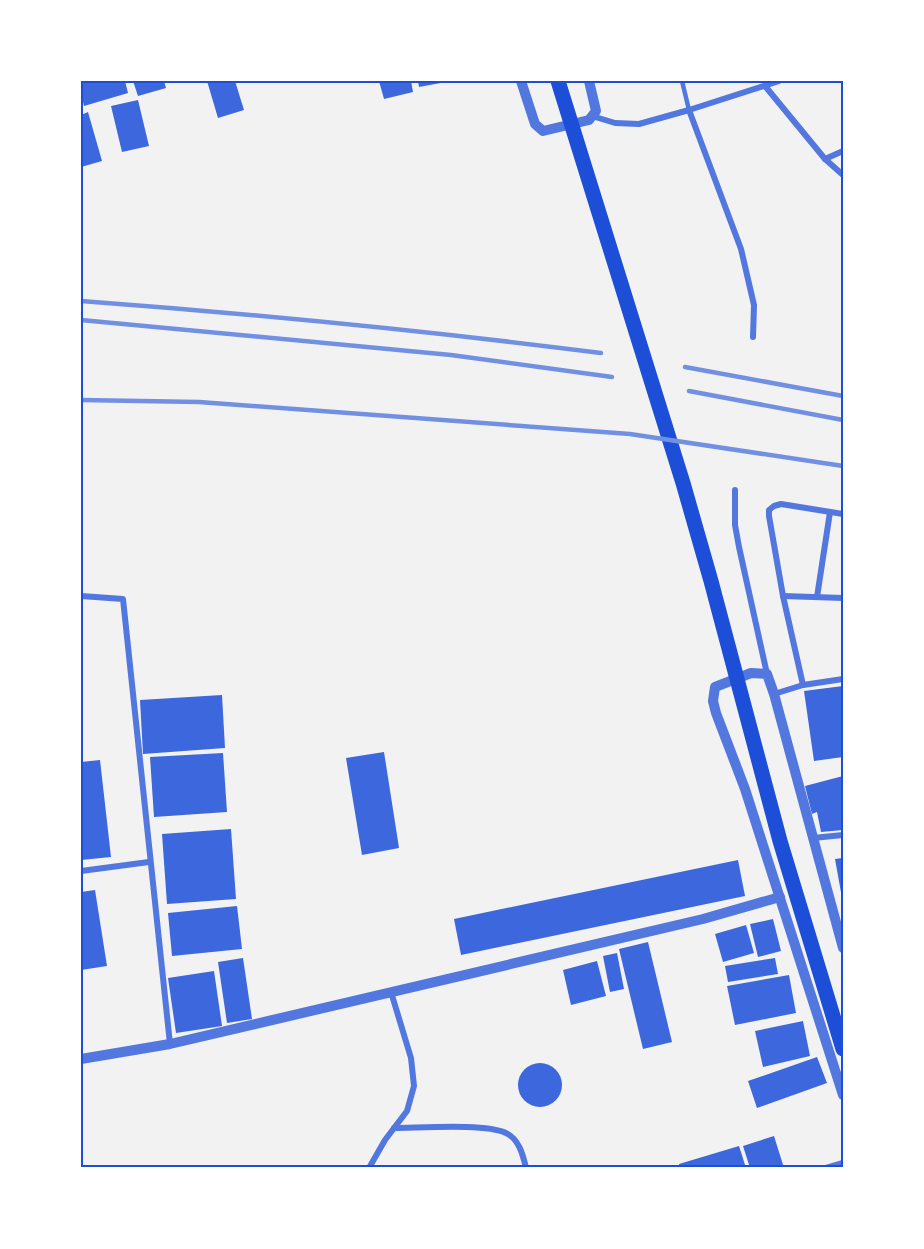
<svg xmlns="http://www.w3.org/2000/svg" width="924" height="1249" viewBox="0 0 924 1249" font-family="'Times New Roman',serif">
  <rect width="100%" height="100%" fill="#f2f2f2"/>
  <g fill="#3d67dc">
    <path d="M 81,81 L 125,81 L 128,93 L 84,106 L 81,94 Z"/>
    <path d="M 133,81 L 164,81 L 166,88 L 138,96 Z"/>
    <path d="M 207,81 L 235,81 L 244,110 L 218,118 Z"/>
    <path d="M 379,81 L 411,81 L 413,92 L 384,99 Z"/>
    <path d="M 418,81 L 445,81 L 446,82 L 419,87 Z"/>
    <path d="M 138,100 L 149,146 L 122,152 L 111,106 Z"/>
    <path d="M 88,112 L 102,161 L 81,167 L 81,115 Z"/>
    <path d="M 843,686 L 843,757 L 814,761 L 804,691 Z"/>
    <path d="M 222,695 L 225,748 L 143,754 L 140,700 Z"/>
    <path d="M 384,752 L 399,848 L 362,855 L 346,758 Z"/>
    <path d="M 223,753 L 227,812 L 154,817 L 150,757 Z"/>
    <path d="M 100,760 L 111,857 L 81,860 L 81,762 Z"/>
    <path d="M 843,776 L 843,830 L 821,832 L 817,812 L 812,814 L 805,786 Z"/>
    <path d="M 231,829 L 236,899 L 167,904 L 162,834 Z"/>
    <path d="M 843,858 L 843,898 L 842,898 L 835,859 Z"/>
    <path d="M 738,860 L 745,896 L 461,955 L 454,919 Z"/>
    <path d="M 95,890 L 107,966 L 81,970 L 81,892 Z"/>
    <path d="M 237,906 L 242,949 L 172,956 L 168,913 Z"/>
    <path d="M 773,919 L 781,951 L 758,957 L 750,924 Z"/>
    <path d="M 746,925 L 754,953 L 723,962 L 715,934 Z"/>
    <path d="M 648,942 L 672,1042 L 643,1049 L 619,949 Z"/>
    <path d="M 617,953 L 624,989 L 610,992 L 603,956 Z"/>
    <path d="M 243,958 L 252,1019 L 227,1023 L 218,962 Z"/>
    <path d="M 775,958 L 778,974 L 728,982 L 725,966 Z"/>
    <path d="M 597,961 L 606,996 L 571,1005 L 563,970 Z"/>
    <path d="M 214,971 L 222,1026 L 176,1033 L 168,978 Z"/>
    <path d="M 789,975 L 796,1013 L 735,1025 L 727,986 Z"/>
    <path d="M 803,1021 L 810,1056 L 763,1067 L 755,1031 Z"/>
    <path d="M 817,1057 L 827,1083 L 757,1108 L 748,1081 Z"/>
    <circle cx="540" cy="1085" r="22"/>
    <path d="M 774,1136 L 784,1168 L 750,1168 L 743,1146 Z"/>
    <path d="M 739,1146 L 746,1168 L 680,1168 L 679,1164 Z"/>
  </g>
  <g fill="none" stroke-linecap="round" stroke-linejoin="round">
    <path stroke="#5277de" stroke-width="4.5" d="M 682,81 L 689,110"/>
    <g stroke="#5277de" stroke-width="6">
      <path d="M 765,86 L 825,159 L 843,175"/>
      <path d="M 689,110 L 741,249 L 754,305 L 753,337"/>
      <path d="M 592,116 L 615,123 L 639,124 L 689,110 L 779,81"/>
      <path d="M 825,159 L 843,151"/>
      <path d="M 735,490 L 735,525 L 739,547 L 767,674"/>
      <path d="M 81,596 L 123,599 L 170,1044"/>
      <path d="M 783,596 L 843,598"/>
      <path d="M 817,597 L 830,512"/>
      <path d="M 803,685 L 783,596 L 769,516 L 769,510 L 774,506 L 781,504 L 843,514"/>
      <path d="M 774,694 L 803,685 L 843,679"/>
      <path d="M 813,838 L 843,835"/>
      <path d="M 81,871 L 149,862"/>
      <path d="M 394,1128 C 419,1128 486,1123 506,1133 C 519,1139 523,1155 526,1168"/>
      <path d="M 369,1168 L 385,1140 L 407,1111 L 414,1086 L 411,1058 L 391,992"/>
      <path d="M 826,1168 L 843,1163"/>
    </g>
    <g stroke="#5277de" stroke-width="10">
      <path d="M 521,81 L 535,124 L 543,131 L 589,120 L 596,111 L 589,81"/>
      <path d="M 843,948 L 774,694 L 767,674 L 751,673 L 715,687 L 713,701 L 716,713 L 745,789 L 843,1095"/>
      <path d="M 81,1059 L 170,1044 L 703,919 L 780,897"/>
    </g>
    <path stroke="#1d4ed8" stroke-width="15" d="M 558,81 L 683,483 L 711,581 L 780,841 L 843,1049"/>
    <g stroke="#7290e2" stroke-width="4.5">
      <path d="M 81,301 C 255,314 428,331 601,353"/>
      <path d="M 81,320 L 451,355 L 612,377"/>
      <path d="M 685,367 L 843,396"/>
      <path d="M 689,391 L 843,420"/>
      <path d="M 81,400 L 199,402 L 630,434 L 843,466"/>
    </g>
  </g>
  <rect width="924" height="1249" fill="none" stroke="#ffffff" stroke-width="165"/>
  <rect x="82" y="82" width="760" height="1084" fill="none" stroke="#1d4ed8" stroke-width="2"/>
</svg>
